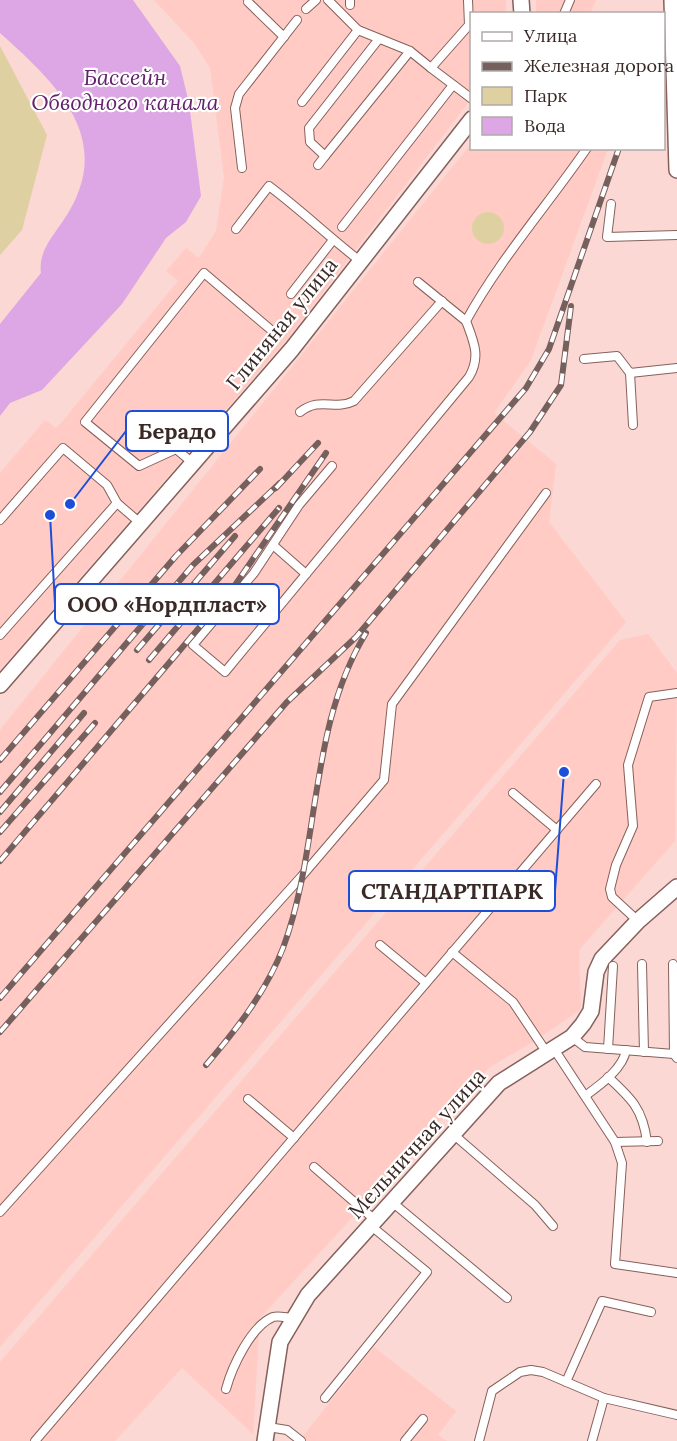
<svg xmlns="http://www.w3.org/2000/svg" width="677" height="1441" viewBox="0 0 677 1441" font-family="Lora,serif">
  <rect width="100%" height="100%" fill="#fbd8d4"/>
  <g fill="#ffcbc4">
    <path d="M 154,0 L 506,0 L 506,13 L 472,14 L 471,99 L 289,337 L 0,670 L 0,473 L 45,420 L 56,428 L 61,423 L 178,281 L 166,271 L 186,248 L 199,258 L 216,231 L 224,177 L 210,68 L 194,43 Z"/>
    <path d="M 536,0 L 596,0 L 590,14 L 536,13 Z"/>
    <path d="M 471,144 L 472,148 L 608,149 L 531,360 L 494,413 L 556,464 L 549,522 L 626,622 L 0,1347 L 0,730 Z"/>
    <path d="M 648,634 L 677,673 L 675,841 L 579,950 L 581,1009 L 538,1039 L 490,1067 L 260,1318 L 253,1434 L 182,1368 L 115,1441 L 0,1441 L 0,1362 L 620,640 Z"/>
    <path d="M 374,1347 L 456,1411 L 438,1435 L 447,1441 L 299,1441 Z"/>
  </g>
  <g fill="#dfd0a1">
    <path d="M 0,46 L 47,135 L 22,230 L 0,255 Z"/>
    <circle cx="488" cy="228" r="16"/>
  </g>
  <path fill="#dda6e4" d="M 0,0 L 133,0 L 180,66 L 189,103 L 201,196 L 186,222 L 166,238 L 122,304 L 42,390 L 10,403 L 0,416 L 0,324 L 41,273 C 38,253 52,237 63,221 C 118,141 58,85 0,33 Z"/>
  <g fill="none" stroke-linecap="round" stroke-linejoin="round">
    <g stroke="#86605b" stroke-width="10">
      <g id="lane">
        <path d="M 328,0 L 358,30 L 410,51 L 431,68"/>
        <path d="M 350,0 L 350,5"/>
        <path d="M 468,0 L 469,25 L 431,68 L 472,99"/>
        <path d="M 248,2 L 284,37"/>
        <path d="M 306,9 L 316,0"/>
        <path d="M 564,14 L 570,0"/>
        <path d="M 378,40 L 309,128 L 310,142 L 325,156 L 410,51"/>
        <path d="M 302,102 L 358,30"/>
        <path d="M 318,165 L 325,156"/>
        <path d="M 242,168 L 235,108 L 239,94 L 297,20"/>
        <path d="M 611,204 L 607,237 L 677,235"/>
        <path d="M 342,227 L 453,85"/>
        <path d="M 236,229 L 269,186 C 301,210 329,237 360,261"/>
        <path d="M 418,282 L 466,321"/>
        <path d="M 291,294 L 333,240"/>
        <path d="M 584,359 L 617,356 L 630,373 L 677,368"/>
        <path d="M 630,373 L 633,425"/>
        <path d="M 300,412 C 321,396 334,411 354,401 L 442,301"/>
        <path d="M 194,464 L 176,449 L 139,466 L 85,422 L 204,273 L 277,335"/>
        <path d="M 332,466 L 299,505 L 254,573 L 193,645 L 225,672 L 469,377 C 481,357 474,342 466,321 C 500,259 547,206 587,148"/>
        <path d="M 117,503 L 139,522"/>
        <path d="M 0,520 L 63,448 L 107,485 L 117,503 L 0,635"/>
        <path d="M 273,545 L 306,574"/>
        <path d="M 513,793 L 557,830"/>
        <path d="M 638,921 L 612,897 L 610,889 L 616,865 L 633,826 L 628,765 L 649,697 L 677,693"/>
        <path d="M 380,945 L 426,983"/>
        <path d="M 452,952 L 513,1002 L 547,1053"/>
        <path d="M 642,964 L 644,1052"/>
        <path d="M 673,964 L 674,1054 L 677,1058"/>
        <path d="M 572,1037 L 585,1047 L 674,1054"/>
        <path d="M 554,1049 L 615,1142 L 622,1163 L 615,1264 L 677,1273"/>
        <path d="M 608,1049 L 613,966"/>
        <path d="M 608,1077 C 631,1098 643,1109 647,1142"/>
        <path d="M 585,1096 C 600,1085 623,1069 626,1050"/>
        <path d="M 248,1099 L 294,1138"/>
        <path d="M 453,1134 L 535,1205 L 553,1226"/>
        <path d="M 615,1142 L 658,1141"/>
        <path d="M 314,1167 L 375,1220"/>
        <path d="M 392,1202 L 507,1298"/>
        <path d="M 0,1212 L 301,877 L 384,780 L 392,704 L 546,493"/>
        <path d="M 566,1382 L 602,1301 L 651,1312"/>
        <path d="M 226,1389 C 232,1367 251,1326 273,1317 C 279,1315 287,1318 293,1318"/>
        <path d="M 325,1398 L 427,1272 L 370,1225"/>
        <path d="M 268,1427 L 287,1430 L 301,1441"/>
        <path d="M 35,1441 L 596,784"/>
        <path d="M 405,1441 L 423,1419"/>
        <path d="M 479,1441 L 492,1391 L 520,1372 L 531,1370 L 543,1372 L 604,1398 L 677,1415"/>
        <path d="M 592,1441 L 604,1398"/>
      </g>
    </g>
    <g stroke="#86605b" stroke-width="18">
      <g id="street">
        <path d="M 521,0 L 522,14"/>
        <path d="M 672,0 L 677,170"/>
        <path d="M 0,685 L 292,349 L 472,119"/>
        <path d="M 265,1441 L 280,1342 L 308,1295 L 499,1083 L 572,1037 L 583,1024 L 591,1011 L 596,972 L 602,959 L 638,921 L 677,887"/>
      </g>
    </g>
    <use href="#lane" stroke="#fff" stroke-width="8"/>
    <use href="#street" stroke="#fff" stroke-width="15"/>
    <g stroke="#76605d" stroke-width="6">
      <g id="rail">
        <path d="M 276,488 L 318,443"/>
        <path d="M 137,650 L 235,536"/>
        <path d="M 149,660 L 279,508"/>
        <path d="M 0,760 L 176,556 L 260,469"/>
        <path d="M 0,792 L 193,565 L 280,483"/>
        <path d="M 0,812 L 84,713"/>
        <path d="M 0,832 L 95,723"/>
        <path d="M 0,861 L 233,588 L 326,453"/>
        <path d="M 0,998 L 526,388 L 549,349 L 619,148"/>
        <path d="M 0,1032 L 287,702 L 356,637 L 530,432 L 561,385 L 571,306"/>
        <path d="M 206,1065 C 236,1030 266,992 283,948 C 321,846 308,728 366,633"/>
      </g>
    </g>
    <use href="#rail" stroke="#fff" stroke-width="4" stroke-dasharray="11" stroke-linecap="butt"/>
  </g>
  <g text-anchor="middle" stroke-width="4.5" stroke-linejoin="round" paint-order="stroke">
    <g font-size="21" fill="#3a2a27" stroke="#fff">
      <text transform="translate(282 324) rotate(-51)" y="7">Глиняная улица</text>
      <text transform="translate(417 1144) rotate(-48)" y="7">Мельничная улица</text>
    </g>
    <g font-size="22" font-style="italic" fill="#62226c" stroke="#fff">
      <text x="125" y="85">Бассейн<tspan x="125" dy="25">Обводного канала</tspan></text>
    </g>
  </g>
  <path fill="none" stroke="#1d4ed8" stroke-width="2" d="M70 504L126 431M50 515L55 604M564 772L555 891"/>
  <g fill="#1d4ed8" stroke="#fff" stroke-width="2">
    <circle cx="70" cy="504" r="6"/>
    <circle cx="50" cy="515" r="6"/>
    <circle cx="564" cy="772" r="6"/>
  </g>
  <g fill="#fff" stroke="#1d4ed8" stroke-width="2">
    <rect x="126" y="411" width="102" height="40" rx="6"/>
    <rect x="55" y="584" width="224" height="40" rx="6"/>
    <rect x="349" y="871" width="206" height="40" rx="6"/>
  </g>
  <g font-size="22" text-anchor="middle" font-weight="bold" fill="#3a2a27">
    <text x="177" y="439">Берадо</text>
    <text x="167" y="612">ООО «Нордпласт»</text>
    <text x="452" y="899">СТАНДАРТПАРК</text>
  </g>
  <rect x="470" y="12" width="195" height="138" fill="#ffffff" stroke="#b0aaa9" stroke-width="1.5"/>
  <rect x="482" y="32" width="30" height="9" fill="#ffffff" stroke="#b0aaa9" stroke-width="1.5"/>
  <text x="524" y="42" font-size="18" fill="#3a2a27">Улица</text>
  <rect x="482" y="62" width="30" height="9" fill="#76605d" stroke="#b0aaa9" stroke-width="1.5"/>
  <text x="524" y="72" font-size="18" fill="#3a2a27">Железная дорога</text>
  <rect x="482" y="87" width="30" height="18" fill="#dfd0a1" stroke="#b0aaa9" stroke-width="1.5"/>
  <text x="524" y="102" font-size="18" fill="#3a2a27">Парк</text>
  <rect x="482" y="117" width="30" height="18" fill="#dda6e4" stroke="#b0aaa9" stroke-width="1.5"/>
  <text x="524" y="132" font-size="18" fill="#3a2a27">Вода</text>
</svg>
